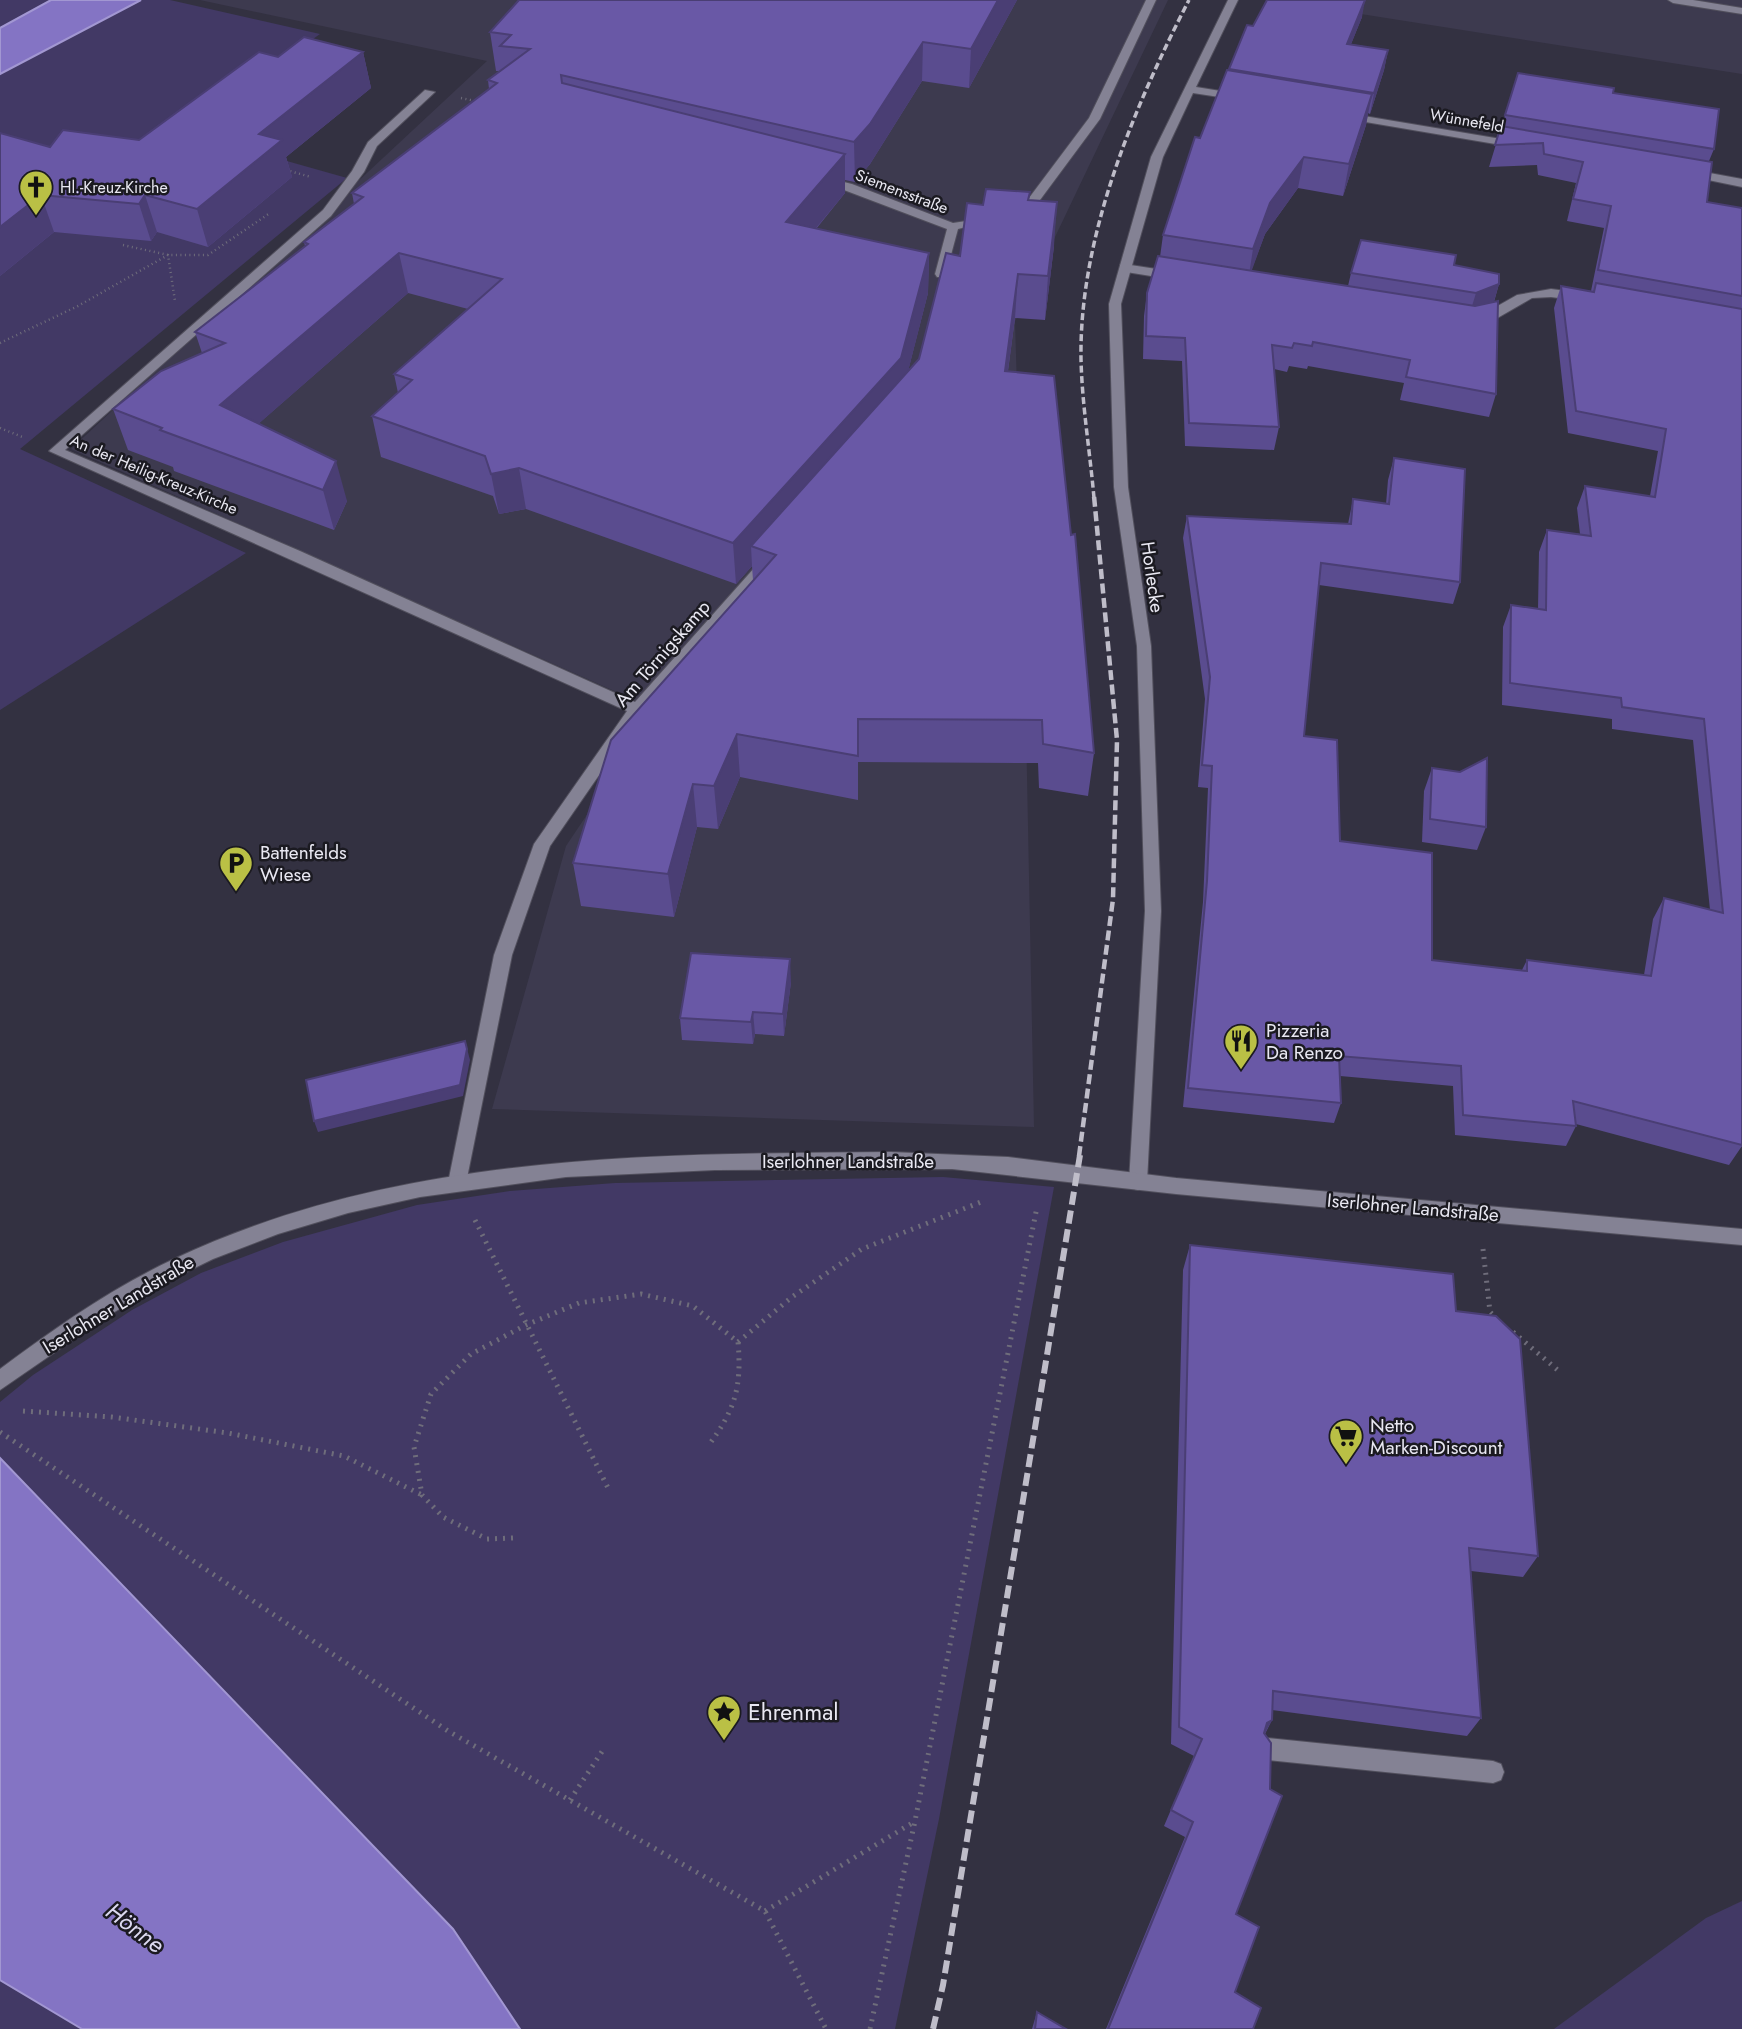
<svg xmlns="http://www.w3.org/2000/svg" width="1742" height="2029" viewBox="0 0 1742 2029" font-family="Jost,sans-serif">
  <rect width="100%" height="100%" fill="#333141"/>
  <g fill="#3d3a4f">
    <path d="M 200,0 L 1168,0 L 1015,321 L 1024,626 L 1034,1127 L 492,1109 L 566,846 L 657,710 L 71,449 L 487,61 Z"/>
    <path d="M 1272,0 L 1742,0 L 1742,74 Z"/>
  </g>
  <g fill="#423965">
    <path d="M 0,0 L 51,0 L 0,28 Z"/>
    <path d="M 142,0 L 170,0 L 320,34 L 184,132 L 347,178 L 20,449 L 246,553 L 0,710 L 0,75 Z"/>
    <path d="M 943,1177 L 1054,1187 L 939,1819 L 895,2029 L 519,2029 L 453,1929 L 0,1458 L 0,1402 L 33,1375 L 132,1310 L 201,1273 L 283,1242 L 417,1205 L 510,1191 L 615,1183 Z"/>
    <path d="M 1742,1901 L 1742,2029 L 1554,2029 L 1706,1918 Z"/>
    <path d="M 0,1980 L 79,2026 L 82,2029 L 0,2029 Z"/>
  </g>
  <g fill="#8474c4" stroke="#a297d2" stroke-width="2">
    <path d="M 51,0 L 141,0 L 0,74 L 0,28 Z"/>
    <path d="M 0,1458 L 453,1929 L 520,2029 L 82,2029 L 0,1980 Z"/>
  </g>
  <g fill="none" stroke-linecap="round" stroke-linejoin="round">
    <g stroke="#514f5c" stroke-width="2">
      <g id="service">
        <path d="M 1668,0 L 1693,0 L 1742,8 L 1742,14 L 1673,3 Z"/>
        <path d="M 1124,264 L 1176,272 L 1182,276 L 1176,280 L 1120,271 L 1120,265 Z"/>
        <path d="M 1551,289 L 1582,293 L 1588,297 L 1582,301 L 1551,297 L 1532,298 L 1494,320 L 1477,325 L 1471,321 L 1517,295 Z"/>
        <path d="M 1268,1738 L 1493,1761 L 1501,1764 L 1504,1772 L 1501,1780 L 1493,1783 L 1268,1760 L 1260,1757 L 1257,1749 L 1260,1741 Z"/>
      </g>
    </g>
    <g stroke="#514f5c" stroke-width="2">
      <g id="minor">
        <path d="M 1146,0 L 1156,0 L 1100,119 L 1037,204 L 1008,211 L 1008,205 L 1029,198 L 1089,118 Z"/>
        <path d="M 1228,0 L 1238,0 L 1196,87 L 1239,94 L 1245,97 L 1239,100 L 1193,93 L 1163,157 L 1121,304 L 1128,487 L 1151,646 L 1161,911 L 1147,1182 L 1145,1188 L 1138,1190 L 1131,1188 L 1129,1182 L 1145,911 L 1137,646 L 1114,487 L 1109,304 L 1151,157 Z"/>
        <path d="M 425,90 L 435,92 L 377,146 L 364,172 L 331,216 L 65,450 L 300,551 L 635,702 L 764,557 L 769,555 L 776,560 L 642,713 L 550,846 L 512,955 L 466,1183 L 464,1189 L 457,1191 L 450,1189 L 448,1183 L 494,955 L 534,844 L 627,711 L 49,451 L 323,210 L 352,171 L 368,142 Z"/>
        <path d="M 1346,113 L 1519,142 L 1525,145 L 1519,148 L 1342,118 L 1342,114 Z"/>
        <path d="M 1688,169 L 1742,179 L 1742,187 L 1684,175 L 1684,171 Z"/>
        <path d="M 823,177 L 852,184 L 953,223 L 966,221 L 966,227 L 958,229 L 945,277 L 937,277 L 935,274 L 947,229 L 844,190 L 819,183 L 819,179 Z"/>
      </g>
    </g>
    <g stroke="#514f5c" stroke-width="2">
      <path id="tertiary" d="M 891,1152 L 1008,1157 L 1176,1178 L 1742,1229 L 1742,1245 L 1176,1194 L 952,1169 L 715,1170 L 566,1177 L 420,1197 L 348,1213 L 278,1234 L 213,1259 L 158,1286 L 106,1317 L 0,1390 L 0,1369 C 55,1328 112,1288 174,1259 C 398,1153 649,1154 891,1152 Z"/>
    </g>
    <g stroke="#6f6d7b" stroke-width="2.5" stroke-dasharray="1 3.5" stroke-linecap="butt">
      <path d="M 461,98 L 480,102"/>
      <path d="M 286,170 L 311,177"/>
      <path d="M 123,245 L 168,255 L 208,255 L 270,213"/>
      <path d="M 0,343 L 78,306 L 168,255 L 175,301"/>
      <path d="M 0,428 L 25,438"/>
    </g>
    <g stroke="#6f6d7b" stroke-width="5" stroke-dasharray="2 6" stroke-linecap="butt">
      <path d="M 475,1220 L 610,1492"/>
      <path d="M 1483,1249 L 1490,1312 L 1496,1318"/>
      <path d="M 1513,1332 L 1560,1372"/>
      <path d="M 738,1342 L 792,1297 L 862,1249 L 981,1202"/>
      <path d="M 23,1411 L 112,1417 L 228,1433 L 344,1456 L 422,1495"/>
      <path d="M 0,1432 L 448,1731 L 765,1911 L 826,2029"/>
      <path d="M 513,1538 L 487,1539 L 443,1517 L 422,1495 L 414,1447 L 431,1394 L 471,1354 L 526,1325 L 579,1303 L 641,1294 L 693,1306 L 738,1342 C 742,1387 735,1410 708,1446"/>
      <path d="M 570,1800 L 603,1750"/>
      <path d="M 765,1911 L 914,1822"/>
      <path d="M 870,2029 L 915,1821 L 1037,1207"/>
    </g>
    <use href="#service" fill="#848294" fill-rule="evenodd"/>
    <use href="#minor" fill="#848294" fill-rule="evenodd"/>
    <use href="#tertiary" fill="#848294" fill-rule="evenodd"/>
    <path stroke="#bfbdc9" stroke-width="3.5" stroke-dasharray="7 3.5" stroke-linecap="butt" d="M 1094,498 C 1090,452 1082,405 1081,359 C 1079,237 1134,107 1189,0"/>
    <path stroke="#bfbdc9" stroke-width="4.5" stroke-dasharray="10 4.5" stroke-linecap="butt" d="M 1079,1156 L 1113,899 L 1117,740 L 1094,496"/>
    <path stroke="#bfbdc9" stroke-width="6" stroke-dasharray="13 6" stroke-linecap="butt" d="M 933,2029 L 943,1985 L 1080,1155"/>
  </g>
  <g fill="#5a4c8f">
    <path d="M 519,0 L 1017,0 L 969,88 L 922,81 L 870,164 L 855,182 L 845,180 L 845,193 L 816,229 L 929,253 L 928,293 L 908,371 L 919,359 L 960,256 L 983,205 L 1030,192 L 1029,200 L 1054,246 L 1045,320 L 1015,318 L 1008,371 L 1094,753 L 1088,796 L 1039,788 L 1038,763 L 858,762 L 858,800 L 740,777 L 718,829 L 697,827 L 674,917 L 581,906 L 573,863 L 753,580 L 752,566 L 736,584 L 526,509 L 499,514 L 493,496 L 381,457 L 372,416 L 398,393 L 394,374 L 468,309 L 408,293 L 258,424 L 347,501 L 334,530 L 174,471 L 173,467 L 128,450 L 113,409 L 202,353 L 195,332 L 305,246 L 304,242 L 354,204 L 352,193 L 489,89 L 488,80 L 500,71 L 496,71 L 490,32 Z"/>
    <path d="M 1362,17 L 1351,44 L 1388,50 L 1384,70 L 1370,114 L 1368,113 L 1366,125 L 1343,196 L 1298,188 L 1265,234 L 1251,271 L 1348,286 L 1351,273 L 1454,265 L 1499,284 L 1494,302 L 1496,394 L 1489,417 L 1400,400 L 1404,383 L 1308,366 L 1307,369 L 1289,366 L 1287,372 L 1274,369 L 1279,427 L 1274,450 L 1185,446 L 1182,361 L 1143,359 L 1144,316 L 1147,293 L 1160,257 L 1163,235 L 1200,138 L 1229,70 L 1247,25 L 1253,26 Z"/>
    <path d="M 363,52 L 371,88 L 286,157 L 292,177 L 208,247 L 157,232 L 151,241 L 54,232 L 0,276 L 50,147 L 139,140 L 278,57 Z"/>
    <path d="M 1613,93 L 1714,149 L 1709,161 L 1707,202 L 1742,208 L 1742,1146 L 1729,1165 L 1576,1124 L 1576,1126 L 1566,1146 L 1455,1135 L 1453,1086 L 1340,1076 L 1341,1103 L 1334,1123 L 1183,1107 L 1203,902 L 1208,788 L 1198,787 L 1205,699 L 1183,538 L 1187,516 L 1348,524 L 1353,499 L 1386,504 L 1388,480 L 1394,458 L 1460,582 L 1453,604 L 1319,585 L 1304,736 L 1340,841 L 1432,960 L 1522,970 L 1527,960 L 1644,975 L 1653,919 L 1664,898 L 1710,910 L 1693,740 L 1612,729 L 1612,719 L 1502,705 L 1503,627 L 1511,605 L 1538,609 L 1539,552 L 1547,530 L 1580,534 L 1577,508 L 1585,486 L 1650,496 L 1658,451 L 1568,433 L 1554,308 L 1561,286 L 1591,291 L 1604,228 L 1567,221 L 1576,183 L 1538,175 L 1537,165 L 1489,167 L 1505,115 Z"/>
    <path d="M 1432,768 L 1486,827 L 1477,850 L 1422,842 L 1424,791 Z"/>
    <path d="M 791,982 L 784,1036 L 755,1034 L 753,1044 L 682,1040 L 680,1018 Z"/>
    <path d="M 1190,1245 L 1456,1311 L 1538,1556 L 1523,1577 L 1471,1571 L 1481,1718 L 1467,1736 L 1272,1710 L 1272,1720 L 1265,1734 L 1236,1914 L 1235,1992 L 1253,2029 L 1106,2029 L 1185,1837 L 1164,1826 L 1194,1756 L 1171,1744 L 1183,1270 Z"/>
    <path d="M 1037,2012 L 1066,2029 L 1032,2029 Z"/>
  </g>
  <g fill="#4a3e74">
    <path d="M 998,0 L 1017,0 L 969,88 L 971,49 Z"/>
    <path d="M 1365,0 L 1362,17 L 1343,64 L 1347,44 Z"/>
    <path d="M 923,42 L 922,81 L 870,164 L 855,182 L 854,142 Z"/>
    <path d="M 1388,50 L 1384,70 L 1370,114 L 1374,93 Z"/>
    <path d="M 363,52 L 371,88 L 286,157 L 292,177 L 208,247 L 197,209 L 259,134 Z"/>
    <path d="M 1372,94 L 1366,125 L 1343,196 L 1349,164 Z"/>
    <path d="M 845,154 L 845,193 L 787,263 L 786,222 Z"/>
    <path d="M 1304,157 L 1298,188 L 1265,234 L 1248,281 L 1253,249 L 1270,203 Z"/>
    <path d="M 41,195 L 54,232 L 0,276 L 0,227 Z"/>
    <path d="M 145,195 L 157,232 L 151,241 L 139,204 Z"/>
    <path d="M 1057,202 L 1054,246 L 1045,320 L 1048,276 Z"/>
    <path d="M 399,253 L 408,293 L 233,446 L 220,405 Z"/>
    <path d="M 929,253 L 928,293 L 901,399 L 751,546 L 752,566 L 736,584 L 733,543 Z"/>
    <path d="M 1018,274 L 1015,318 L 1002,415 L 1005,371 Z"/>
    <path d="M 1499,284 L 1492,308 L 1469,316 L 1476,293 Z"/>
    <path d="M 336,461 L 347,501 L 334,530 L 323,490 Z"/>
    <path d="M 519,468 L 526,509 L 499,514 L 491,474 Z"/>
    <path d="M 737,734 L 740,777 L 718,829 L 714,786 Z"/>
    <path d="M 693,784 L 697,827 L 674,917 L 668,874 Z"/>
    <path d="M 790,959 L 791,982 L 784,1036 L 783,1014 Z"/>
    <path d="M 753,1012 L 755,1034 L 753,1044 L 751,1022 Z"/>
    <path d="M 465,1041 L 470,1060 L 463,1096 L 318,1132 L 314,1121 Z"/>
    <path d="M 1272,1720 L 1263,1737 L 1267,1723 Z"/>
  </g>
  <g fill="#6958a6" stroke="#4a3e74" stroke-width="2">
    <path d="M 519,0 L 998,0 L 971,49 L 923,42 L 870,124 L 854,142 L 561,75 L 562,83 L 845,154 L 786,222 L 929,253 L 901,358 L 733,543 L 519,468 L 491,474 L 485,456 L 372,416 L 412,380 L 394,374 L 502,279 L 399,253 L 220,405 L 336,461 L 323,490 L 160,430 L 162,428 L 113,409 L 161,371 L 225,343 L 195,332 L 308,244 L 304,242 L 363,197 L 352,193 L 497,83 L 488,80 L 530,49 L 500,46 L 511,35 L 490,32 Z"/>
    <path d="M 1267,0 L 1365,0 L 1347,44 L 1388,50 L 1374,93 L 1229,69 L 1247,25 L 1253,26 Z"/>
    <path d="M 304,37 L 363,52 L 259,134 L 282,140 L 197,209 L 145,195 L 139,204 L 41,195 L 0,227 L 0,133 L 50,147 L 63,130 L 139,140 L 259,52 L 278,57 Z"/>
    <path d="M 1227,70 L 1372,94 L 1349,164 L 1304,157 L 1270,203 L 1253,249 L 1163,235 L 1195,137 L 1200,138 Z"/>
    <path d="M 1518,73 L 1614,88 L 1613,93 L 1719,109 L 1714,149 L 1505,115 Z"/>
    <path d="M 1501,126 L 1712,162 L 1707,202 L 1742,208 L 1742,296 L 1598,270 L 1611,206 L 1573,199 L 1583,162 L 1544,154 L 1543,143 L 1495,145 Z"/>
    <path d="M 986,189 L 1030,192 L 1028,200 L 1057,202 L 1048,276 L 1018,274 L 1005,371 L 1054,376 L 1071,535 L 1075,534 L 1094,753 L 1043,744 L 1042,720 L 858,719 L 858,756 L 737,734 L 714,786 L 693,784 L 668,874 L 573,863 L 611,740 L 776,555 L 751,546 L 919,359 L 946,253 L 960,256 L 967,203 L 983,205 Z"/>
    <path d="M 1361,240 L 1456,255 L 1454,265 L 1499,274 L 1499,284 L 1476,293 L 1351,273 Z"/>
    <path d="M 1158,256 L 1475,306 L 1498,301 L 1496,394 L 1406,377 L 1410,360 L 1313,342 L 1312,346 L 1294,343 L 1292,348 L 1272,345 L 1279,427 L 1189,423 L 1185,338 L 1146,336 L 1147,293 Z"/>
    <path d="M 1596,283 L 1742,309 L 1742,1145 L 1573,1101 L 1576,1126 L 1463,1115 L 1461,1066 L 1339,1056 L 1341,1103 L 1188,1088 L 1207,881 L 1212,766 L 1202,765 L 1210,677 L 1187,516 L 1351,524 L 1353,499 L 1389,504 L 1394,458 L 1465,469 L 1460,582 L 1321,563 L 1304,736 L 1337,740 L 1340,841 L 1432,853 L 1432,960 L 1527,971 L 1527,960 L 1651,976 L 1664,898 L 1723,913 L 1704,719 L 1622,707 L 1621,698 L 1510,683 L 1511,605 L 1546,610 L 1547,530 L 1591,536 L 1585,486 L 1655,497 L 1666,429 L 1576,411 L 1561,286 L 1594,292 Z"/>
    <path d="M 1487,758 L 1486,827 L 1430,819 L 1432,768 L 1460,772 Z"/>
    <path d="M 691,953 L 790,959 L 783,1014 L 753,1012 L 751,1022 L 680,1018 Z"/>
    <path d="M 465,1041 L 467,1049 L 460,1085 L 314,1121 L 306,1080 Z"/>
    <path d="M 1190,1245 L 1453,1274 L 1456,1311 L 1496,1316 L 1520,1339 L 1538,1556 L 1469,1548 L 1481,1718 L 1273,1691 L 1272,1720 L 1267,1723 L 1264,1733 L 1271,1743 L 1270,1789 L 1282,1796 L 1236,1914 L 1259,1927 L 1235,1992 L 1261,2008 L 1253,2029 L 1108,2029 L 1193,1822 L 1171,1810 L 1202,1739 L 1179,1727 Z"/>
    <path d="M 1037,2012 L 1066,2029 L 1035,2029 Z"/>
  </g>
  <defs>
    <g id="church-pin" transform="scale(1.75)"><path d="M0 17L-7.5 6A9.5 9.5 0 1 1 7.5 6Z" fill="#bac045" stroke="#1b1a21"/><path d="M-1.2-6h2.4v3.5h3.3v2.4h-3.3V6h-2.4V-.1h-3.3v-2.4h3.3Z" fill="#111"/></g>
    <g id="parking-pin" transform="scale(1.75)"><path d="M0 17L-7.5 6A9.5 9.5 0 1 1 7.5 6Z" fill="#bac045" stroke="#1b1a21"/><path d="M-3.5-5.5H1a3.5 3.5 0 0 1 0 7H-1V5.5H-3.5ZM-1-3.4V-.6H.8a1.4 1.4 0 0 0 0-2.8Z" fill="#111"/></g>
    <g id="restaurant-pin" transform="scale(1.75)"><path d="M0 17L-7.5 6A9.5 9.5 0 1 1 7.5 6Z" fill="#bac045" stroke="#1b1a21"/><path d="M-5-6h1v4h1v-4h1v4h1v-4h1v5L-1.5 .5V6h-2V.5L-5-1ZM5-6V6H3V1.5H1.5Q1.5-4 5-6Z" fill="#111"/></g>
    <g id="supermarket-pin" transform="scale(1.75)"><path d="M0 17L-7.5 6A9.5 9.5 0 1 1 7.5 6Z" fill="#bac045" stroke="#1b1a21"/><path d="M-6-5.5h2.5l.6 2H6L4.5 2H-2.5L-4.4-4H-6ZM-1.5 3.2a1.3 1.3 0 1 0 .1 0ZM3 3.2a1.3 1.3 0 1 0 .1 0Z" fill="#111"/></g>
    <g id="sight-pin" transform="scale(1.75)"><path d="M0 17L-7.5 6A9.5 9.5 0 1 1 7.5 6Z" fill="#bac045" stroke="#1b1a21"/><path d="M0-6L1.8-2.2L6-1.7L2.9 1.2L3.7 5.4L0 3.3L-3.7 5.4L-2.9 1.2L-6-1.7L-1.8-2.2Z" fill="#111"/></g>
  </defs>
  <g fill-rule="evenodd">
    <use href="#church-pin" x="36" y="187"/>
    <use href="#parking-pin" x="236" y="863"/>
    <use href="#restaurant-pin" x="1241" y="1041"/>
    <use href="#supermarket-pin" x="1346" y="1436"/>
    <use href="#sight-pin" x="724" y="1712"/>
  </g>
  <g text-anchor="middle" stroke-width="5" stroke-linejoin="round" paint-order="stroke">
    <g font-size="16" fill="#e9e8f2" stroke="#1b1a21">
      <text transform="translate(1467 120) rotate(10)" y="6">Wünnefeld</text>
      <text transform="translate(902 191) rotate(21)" y="6">Siemensstraße</text>
      <text transform="translate(154 474) rotate(23)" y="6">An der Heilig-Kreuz-Kirche</text>
    </g>
    <g font-size="16" fill="#e9e8f2" stroke="#1b1a21" text-anchor="start">
      <text x="60" y="193">Hl.-Kreuz-Kirche</text>
    </g>
    <g font-size="19" fill="#e9e8f2" stroke="#1b1a21">
      <text transform="translate(1153 577) rotate(82)" y="7">Horlecke</text>
      <text transform="translate(662 653) rotate(-49)" y="7">Am Törnigskamp</text>
      <text x="848" y="1168">Iserlohner Landstraße</text>
      <text transform="translate(1413 1207) rotate(5)" y="7">Iserlohner Landstraße</text>
      <text transform="translate(118 1304) rotate(-31)" y="7">Iserlohner Landstraße</text>
    </g>
    <g font-size="19" fill="#e9e8f2" stroke="#1b1a21" text-anchor="start">
      <text x="260" y="859">Battenfelds<tspan x="260" dy="22">Wiese</tspan></text>
      <text x="1266" y="1037">Pizzeria<tspan x="1266" dy="22">Da Renzo</tspan></text>
      <text x="1370" y="1432">Netto<tspan x="1370" dy="22">Marken-Discount</tspan></text>
    </g>
    <g font-size="23" fill="#e9e8f2" stroke="#1b1a21" text-anchor="start">
      <text x="748" y="1720">Ehrenmal</text>
    </g>
    <g font-size="24" font-style="italic" fill="#dcd9f0" stroke="#1b1a21">
      <text transform="translate(135 1928) rotate(37)" y="8">Hönne</text>
    </g>
  </g>
</svg>
